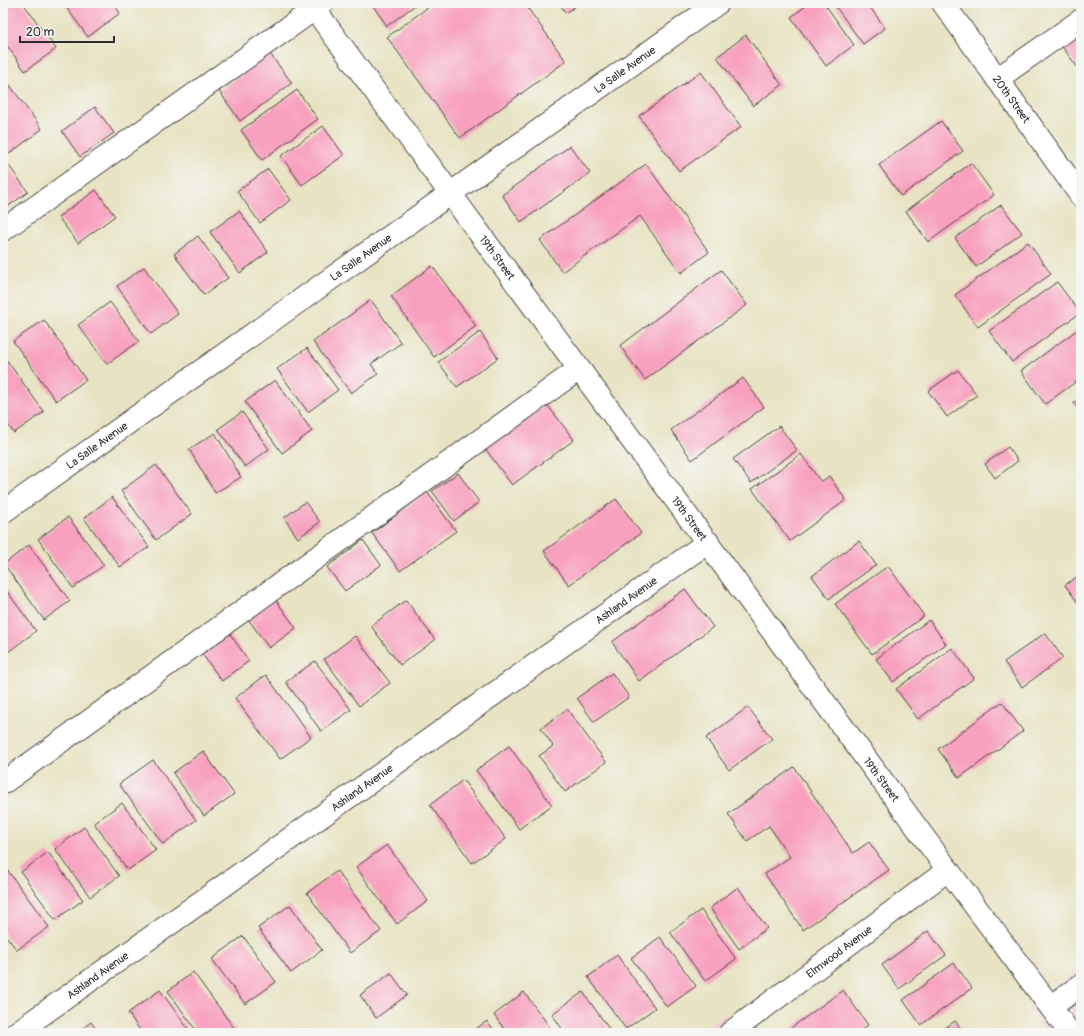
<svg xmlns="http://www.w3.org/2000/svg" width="1084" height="1036" viewBox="0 0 1084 1036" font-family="Pangolin,sans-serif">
  <rect width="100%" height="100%" fill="#f6f6f2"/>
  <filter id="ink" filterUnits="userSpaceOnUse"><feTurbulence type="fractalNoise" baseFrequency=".025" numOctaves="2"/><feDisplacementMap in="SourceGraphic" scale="8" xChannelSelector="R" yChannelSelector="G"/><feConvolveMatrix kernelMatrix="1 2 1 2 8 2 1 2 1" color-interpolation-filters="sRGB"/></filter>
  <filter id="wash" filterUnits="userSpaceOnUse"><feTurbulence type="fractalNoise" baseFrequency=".012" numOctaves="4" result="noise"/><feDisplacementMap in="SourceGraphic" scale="16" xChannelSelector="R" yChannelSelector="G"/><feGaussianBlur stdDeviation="0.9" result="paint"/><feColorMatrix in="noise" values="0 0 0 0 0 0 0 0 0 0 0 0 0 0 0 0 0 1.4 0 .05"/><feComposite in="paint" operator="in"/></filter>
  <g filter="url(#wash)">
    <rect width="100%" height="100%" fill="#e8e3c3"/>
    <g fill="#f4cfdc">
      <path d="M 1081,967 L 1081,1033 L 1047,1033 L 1028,1007 Z"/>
      <path d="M 726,1013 L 742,1033 L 697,1033 Z"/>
    </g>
    <g id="blocks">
      <g fill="#f8a1bf">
        <path d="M 7,3 L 23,3 L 56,49 L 25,71 L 3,40 L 3,6 Z"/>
        <path d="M 63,3 L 113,3 L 120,13 L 88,37 Z"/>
        <path d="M 371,3 L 418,3 L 387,26 Z"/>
        <path d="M 434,3 L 524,3 L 566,61 L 460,138 L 387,37 Z"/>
        <path d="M 559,3 L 580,3 L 566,13 Z"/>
        <path d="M 810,3 L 824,3 L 854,45 L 826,66 L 791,17 Z"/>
        <path d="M 833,3 L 867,3 L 885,28 L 863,44 Z"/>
        <path d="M 1081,31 L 1081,72 L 1061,45 Z"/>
        <path d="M 746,35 L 782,85 L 753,106 L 717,57 Z"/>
        <path d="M 270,54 L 292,83 L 240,121 L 219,91 Z"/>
        <path d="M 701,72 L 741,127 L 679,171 L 639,116 Z"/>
        <path d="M 3,76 L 42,129 L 9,154 L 3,145 Z"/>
        <path d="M 297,90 L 318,119 L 262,160 L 241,130 Z"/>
        <path d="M 95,107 L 114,133 L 80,157 L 62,131 Z"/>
        <path d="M 941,121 L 963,151 L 901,196 L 879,165 Z"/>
        <path d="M 323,126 L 344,155 L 302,185 L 281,156 Z"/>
        <path d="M 570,146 L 590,173 L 521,222 L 502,195 Z"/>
        <path d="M 7,163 L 28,192 L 3,210 L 3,166 Z"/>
        <path d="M 971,163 L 994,195 L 928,242 L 906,211 Z"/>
        <path d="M 646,164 L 709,252 L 681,273 L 640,216 L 562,272 L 540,240 Z"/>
        <path d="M 268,169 L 291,200 L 260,223 L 237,191 Z"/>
        <path d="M 96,190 L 115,216 L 78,243 L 58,217 Z"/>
        <path d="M 1001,205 L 1022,233 L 976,267 L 955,238 Z"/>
        <path d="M 239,211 L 268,252 L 240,273 L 210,232 Z"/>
        <path d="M 198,236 L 228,278 L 204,295 L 174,254 Z"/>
        <path d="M 1028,242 L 1051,274 L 978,327 L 955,295 Z"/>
        <path d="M 432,266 L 476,326 L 434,357 L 391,296 Z"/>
        <path d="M 144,267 L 178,314 L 151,334 L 117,286 Z"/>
        <path d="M 721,270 L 747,305 L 645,380 L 620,346 Z"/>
        <path d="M 1057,282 L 1080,313 L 1012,362 L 989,331 Z"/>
        <path d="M 371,300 L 401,343 L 371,364 L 378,374 L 351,393 L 313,342 Z"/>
        <path d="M 110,302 L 139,341 L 107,364 L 78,325 Z"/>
        <path d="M 44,320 L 86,380 L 56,401 L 13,341 Z"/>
        <path d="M 1081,327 L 1081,378 L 1045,404 L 1021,371 Z"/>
        <path d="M 480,332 L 498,358 L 457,387 L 438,362 Z"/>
        <path d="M 307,348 L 338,390 L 308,412 L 277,369 Z"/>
        <path d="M 3,355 L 44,412 L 14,433 L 3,418 Z"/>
        <path d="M 958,370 L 977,395 L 947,417 L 928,391 Z"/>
        <path d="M 743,378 L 764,407 L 692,460 L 671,430 Z"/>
        <path d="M 275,380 L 312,431 L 282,453 L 245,402 Z"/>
        <path d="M 1081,398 L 1081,413 L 1074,403 Z"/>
        <path d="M 546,403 L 574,440 L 512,485 L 484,447 Z"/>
        <path d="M 242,412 L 269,449 L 245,467 L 218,429 Z"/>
        <path d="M 779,426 L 797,450 L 751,483 L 733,459 Z"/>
        <path d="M 215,433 L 241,477 L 215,493 L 189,449 Z"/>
        <path d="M 1008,447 L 1018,461 L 995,478 L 985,464 Z"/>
        <path d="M 801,454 L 821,482 L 829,476 L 846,500 L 790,541 L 752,489 Z"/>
        <path d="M 156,465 L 192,514 L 156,540 L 121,491 Z"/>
        <path d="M 458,473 L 479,502 L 454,521 L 432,491 Z"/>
        <path d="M 427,492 L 456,531 L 400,571 L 372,533 Z"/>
        <path d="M 112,497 L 149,547 L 120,567 L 84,518 Z"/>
        <path d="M 616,499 L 641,533 L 569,585 L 544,551 Z"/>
        <path d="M 305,502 L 320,522 L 298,538 L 284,518 Z"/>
        <path d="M 68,517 L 104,565 L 73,588 L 38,539 Z"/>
        <path d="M 363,540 L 381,565 L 345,591 L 327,567 Z"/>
        <path d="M 859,541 L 876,565 L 829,599 L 812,576 Z"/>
        <path d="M 29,545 L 70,601 L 44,620 L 4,564 Z"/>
        <path d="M 888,566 L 924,616 L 872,654 L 835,604 Z"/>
        <path d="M 1081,574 L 1081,607 L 1065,585 Z"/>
        <path d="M 3,586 L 36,631 L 8,652 L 3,645 Z"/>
        <path d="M 685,589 L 713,627 L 639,681 L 612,642 Z"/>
        <path d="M 275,599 L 296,628 L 269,648 L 248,619 Z"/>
        <path d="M 406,600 L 435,640 L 400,665 L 371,626 Z"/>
        <path d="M 929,620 L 946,644 L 893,682 L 876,659 Z"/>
        <path d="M 1045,633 L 1063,658 L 1022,687 L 1004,662 Z"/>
        <path d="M 230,634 L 249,661 L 222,681 L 202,654 Z"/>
        <path d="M 355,636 L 390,683 L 359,706 L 324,659 Z"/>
        <path d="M 952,648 L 974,678 L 918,719 L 896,689 Z"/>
        <path d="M 315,661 L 351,710 L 321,731 L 286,682 Z"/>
        <path d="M 612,673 L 629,697 L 594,722 L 577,698 Z"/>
        <path d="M 266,675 L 311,737 L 280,759 L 235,698 Z"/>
        <path d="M 1002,702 L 1023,731 L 959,778 L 938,749 Z"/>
        <path d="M 748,707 L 772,739 L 729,770 L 706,738 Z"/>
        <path d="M 567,709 L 606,762 L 565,792 L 539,756 L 553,746 L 541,728 Z"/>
        <path d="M 509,746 L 552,805 L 519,829 L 476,770 Z"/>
        <path d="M 203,751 L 234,794 L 204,816 L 173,773 Z"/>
        <path d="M 153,760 L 196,820 L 163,844 L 119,784 Z"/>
        <path d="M 794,767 L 853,853 L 869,842 L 889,870 L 803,930 L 765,874 L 790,857 L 769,826 L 747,841 L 728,814 Z"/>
        <path d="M 463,780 L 506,839 L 472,863 L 430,805 Z"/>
        <path d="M 122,803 L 156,850 L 128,870 L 94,823 Z"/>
        <path d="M 84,827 L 119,876 L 90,897 L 55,849 Z"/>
        <path d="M 387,845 L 428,901 L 397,924 L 356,867 Z"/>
        <path d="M 48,852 L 83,900 L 55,920 L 21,872 Z"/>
        <path d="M 3,864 L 49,927 L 17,950 L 3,932 Z"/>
        <path d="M 337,871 L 381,931 L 350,953 L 307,893 Z"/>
        <path d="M 738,887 L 767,928 L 739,949 L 710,908 Z"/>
        <path d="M 290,905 L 322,950 L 291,973 L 258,928 Z"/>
        <path d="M 701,910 L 736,959 L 705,981 L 670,932 Z"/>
        <path d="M 928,931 L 946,955 L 899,989 L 882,965 Z"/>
        <path d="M 243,936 L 276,982 L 245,1004 L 212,959 Z"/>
        <path d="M 660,937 L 696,986 L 667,1007 L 631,958 Z"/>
        <path d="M 617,955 L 655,1008 L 626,1029 L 588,977 Z"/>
        <path d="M 954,963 L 972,988 L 921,1025 L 903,1000 Z"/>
        <path d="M 193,972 L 237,1032 L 235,1033 L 198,1033 L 168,991 Z"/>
        <path d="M 391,973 L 407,995 L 376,1018 L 360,995 Z"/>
        <path d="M 160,990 L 191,1033 L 142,1033 L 128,1013 Z"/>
        <path d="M 843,990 L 868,1025 L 857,1033 L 784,1033 Z"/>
        <path d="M 524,992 L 554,1033 L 507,1033 L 494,1015 Z"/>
        <path d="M 583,992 L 612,1033 L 565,1033 L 552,1014 Z"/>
        <path d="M 487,1021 L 496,1033 L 470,1033 Z"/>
        <path d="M 955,1021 L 964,1033 L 938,1033 Z"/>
        <path d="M 91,1022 L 99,1033 L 76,1033 Z"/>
      </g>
    </g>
  </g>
  <g filter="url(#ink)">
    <use href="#blocks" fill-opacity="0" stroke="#474742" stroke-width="1"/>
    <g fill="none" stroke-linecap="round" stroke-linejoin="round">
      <g stroke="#474742" stroke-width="24">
        <g id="minor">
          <path id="s1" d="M 310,3 L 948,870 L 1070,1033"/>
          <path id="s2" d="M 943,3 L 1081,196"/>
          <path d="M 997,79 L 1081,20"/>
          <path d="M 3,230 L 323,3"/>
          <path id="s3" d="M 3,512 L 718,3"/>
          <path d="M 3,783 L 579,369"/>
          <path d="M 1051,1007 L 1081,985"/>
          <path id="s4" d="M 16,1033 L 708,542"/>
          <path id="s5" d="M 730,1033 L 948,870"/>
        </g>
      </g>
      <use href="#minor" stroke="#fff" stroke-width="22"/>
    </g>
  </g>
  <g text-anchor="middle" stroke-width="4" stroke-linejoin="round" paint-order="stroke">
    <g font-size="11" fill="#2b2b2b" stroke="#f6f6f2">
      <text dy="4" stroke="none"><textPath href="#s3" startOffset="763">La Salle Avenue</textPath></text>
      <text dy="4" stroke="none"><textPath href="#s2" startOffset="118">20th Street</textPath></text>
      <text dy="4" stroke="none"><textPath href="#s3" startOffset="439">La Salle Avenue</textPath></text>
      <text dy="4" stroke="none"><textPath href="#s1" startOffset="316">19th Street</textPath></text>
      <text dy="4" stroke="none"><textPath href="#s3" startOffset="115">La Salle Avenue</textPath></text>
      <text dy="4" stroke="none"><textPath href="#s1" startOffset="640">19th Street</textPath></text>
      <text dy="4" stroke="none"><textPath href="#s4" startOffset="748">Ashland Avenue</textPath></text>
      <text dy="4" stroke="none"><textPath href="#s1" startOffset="964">19th Street</textPath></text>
      <text dy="4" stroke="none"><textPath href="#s4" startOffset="424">Ashland Avenue</textPath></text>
      <text dy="4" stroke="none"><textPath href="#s5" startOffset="136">Elmwood Avenue</textPath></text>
      <text dy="4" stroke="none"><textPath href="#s4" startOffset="100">Ashland Avenue</textPath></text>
    </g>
  </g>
  <rect width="1084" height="1036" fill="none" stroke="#f6f6f2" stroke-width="16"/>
  <path d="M20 36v6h94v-6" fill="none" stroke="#2b2b2b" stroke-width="2"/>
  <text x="26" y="36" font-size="12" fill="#2b2b2b" stroke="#f6f6f2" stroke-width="3" paint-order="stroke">20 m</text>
</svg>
